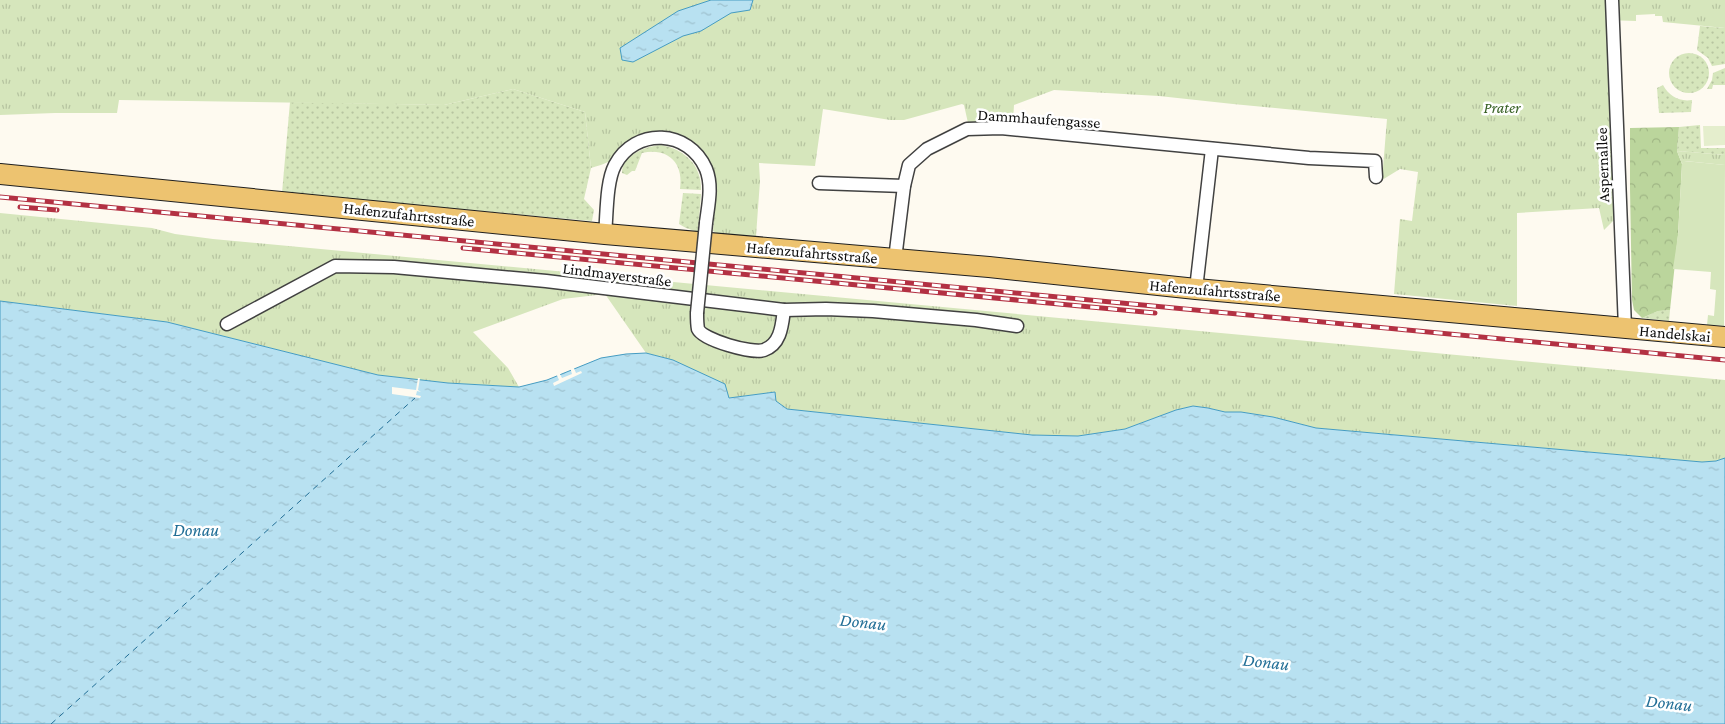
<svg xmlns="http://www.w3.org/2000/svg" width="1725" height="724" viewBox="0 0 1725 724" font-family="'Crimson Pro',serif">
  <defs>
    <pattern id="grass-dots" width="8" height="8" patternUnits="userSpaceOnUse" patternTransform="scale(1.25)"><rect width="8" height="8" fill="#d6e6bc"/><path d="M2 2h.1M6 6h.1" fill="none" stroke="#b6c4a0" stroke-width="1.8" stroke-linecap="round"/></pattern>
    <pattern id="forest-crowns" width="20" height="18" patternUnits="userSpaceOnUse" patternTransform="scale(1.25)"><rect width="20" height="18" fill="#bbd59c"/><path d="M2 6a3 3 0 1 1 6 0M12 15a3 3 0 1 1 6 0" fill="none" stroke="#a0b685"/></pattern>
    <pattern id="park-tufts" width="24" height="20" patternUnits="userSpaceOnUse" patternTransform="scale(1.25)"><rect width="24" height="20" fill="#d6e6bc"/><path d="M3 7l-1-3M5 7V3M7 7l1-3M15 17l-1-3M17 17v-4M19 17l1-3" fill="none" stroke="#b6c4a0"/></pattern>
    <pattern id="water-ripples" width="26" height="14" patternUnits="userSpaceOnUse" patternTransform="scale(1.25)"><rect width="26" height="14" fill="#b8e1f1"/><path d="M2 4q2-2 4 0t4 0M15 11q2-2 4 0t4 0" fill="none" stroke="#9dc0cd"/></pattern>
  </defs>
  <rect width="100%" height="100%" fill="#fefaf0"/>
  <g fill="url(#grass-dots)">
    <path d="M 1700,26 L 1725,28 L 1725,64 L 1712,66 L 1708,58 L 1697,50 Z"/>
    <circle cx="1689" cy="73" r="20"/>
    <path d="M 1725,68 L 1725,85 L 1713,85 L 1712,89 L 1707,89 L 1712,80 L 1713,73 Z"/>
    <path d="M 1663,85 C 1669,96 1679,102 1692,100 L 1691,112 L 1659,113 L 1657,88 Z"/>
    <path d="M 513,89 L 585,112 L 591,168 L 584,199 L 594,210 L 592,221 L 282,193 L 290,102 L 444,105 Z"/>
    <path d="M 1700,125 L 1701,148 L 1725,148 L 1725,155 L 1677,151 L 1679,127 Z"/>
    <path d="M 661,145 C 684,149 702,165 701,190 L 680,189 C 684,163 668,147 642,153 L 635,171 L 632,171 L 627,175 L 622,173 C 622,155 646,146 661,145 Z"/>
    <path d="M 683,193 L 701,194 L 698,232 L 686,228 L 679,224 Z"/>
    <path d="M 1670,310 L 1669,321 L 1642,318 L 1658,311 Z"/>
  </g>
  <path fill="url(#forest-crowns)" d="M 1679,127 L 1677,151 L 1682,164 L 1678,235 L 1670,310 L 1658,311 L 1642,318 L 1634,310 L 1632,300 L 1630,189 L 1630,128 Z"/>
  <g fill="url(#park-tufts)">
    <path d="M 0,0 L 1725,0 L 1725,28 L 1663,22 L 1662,16 L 1655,16 L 1655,14 L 1636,15 L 1636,21 L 1606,20 L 1614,220 L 1604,230 L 1599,208 L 1517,213 L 1517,306 L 1394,294 L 1400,219 L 1412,221 L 1418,172 L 1400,169 L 1382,180 L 1387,119 L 1233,104 L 1159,96 L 1054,90 L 1014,105 L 1013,121 L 1000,119 L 968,123 L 964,105 L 962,104 L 904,120 L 890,120 L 823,109 L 815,166 L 759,163 L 760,181 L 756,236 L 718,234 L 713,231 L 714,218 L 713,218 C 712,205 715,178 711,167 C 700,137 663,123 634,137 C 627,141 619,147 614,155 C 614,155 610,161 610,161 C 605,164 597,166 591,168 L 585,112 L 513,89 L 444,105 L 119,100 L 117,113 L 55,113 L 0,115 Z"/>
    <path d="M 1677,151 L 1725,155 L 1725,165 L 1685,161 L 1682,164 Z"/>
    <path d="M 0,213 L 152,228 L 175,234 L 213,239 L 1725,380 L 1725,458 L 1716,461 L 1702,462 L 1316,428 L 1273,417 L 1241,412 L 1225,412 L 1208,408 L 1193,406 L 1176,410 L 1125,429 L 1078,436 L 1032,435 L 787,409 L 775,401 L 775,392 L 728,398 L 673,360 L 646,353 L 605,294 L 563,299 L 473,332 L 508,368 L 519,387 L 448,383 L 378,375 L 167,322 L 0,301 Z"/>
  </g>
  <path fill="#d6e6bc" d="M 1684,161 L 1725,165 L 1724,326 L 1707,325 L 1708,315 L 1714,316 L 1716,290 L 1710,289 L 1711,272 L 1673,269 L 1678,235 L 1682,164 Z"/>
  <path fill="#e5eecd" d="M 1703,126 L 1725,126 L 1725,145 L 1704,146 Z"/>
  <g fill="url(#water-ripples)" stroke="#459cc2">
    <path d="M 711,0 L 753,0 L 750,10 L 731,13 L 701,31 L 683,36 L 633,62 L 622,60 L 620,48 L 678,11 Z"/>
    <path d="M 0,301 L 167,322 L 378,375 L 448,383 L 519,387 L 547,380 L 601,358 L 626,354 L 646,353 L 673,360 L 725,384 L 729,398 L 775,392 L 776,401 L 787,409 L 1032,435 L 1078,436 L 1125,429 L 1176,410 L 1193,406 L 1208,408 L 1225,412 L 1241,412 L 1273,417 L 1316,428 L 1702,462 L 1716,461 L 1725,458 L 1725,724 L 0,724 Z"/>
  </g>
  <g fill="#fefaf0">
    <path d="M 573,366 L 576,373 L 581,371 L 582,373 L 554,386 L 553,383 L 559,380 L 556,373 L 559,372 L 562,378 L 572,374 L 570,367 Z"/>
    <path d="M 418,378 L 420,378 L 418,390 L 421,392 L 417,391 L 416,395 L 421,396 L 420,398 L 392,394 L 392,387 L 416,390 Z"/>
  </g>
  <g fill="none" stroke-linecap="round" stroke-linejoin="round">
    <path stroke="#216e96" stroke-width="1" stroke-dasharray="6 5" stroke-linecap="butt" d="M 51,724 L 415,398"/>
    <g stroke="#414141" stroke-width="15">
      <g id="street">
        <path d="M 1612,0 L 1625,328"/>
        <path d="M 819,183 L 904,186"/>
        <path d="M 605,234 C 607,214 606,182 615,165 C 635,127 689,129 706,169 C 713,186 708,206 706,223"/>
        <path d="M 895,259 L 904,186 L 909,165 L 927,149 L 967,129 L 1001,128 L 1309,158 L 1375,161 L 1376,177"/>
        <path d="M 1196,289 L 1212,149"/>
        <path d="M 697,313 C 697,318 697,324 698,329 C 703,340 752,354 764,350 C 781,344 782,325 784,310"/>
        <path d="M 227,324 L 335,266 L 394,267 L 546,281 L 784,310 L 826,309 L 873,311 L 976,320 L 1017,326"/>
      </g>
    </g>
    <g stroke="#1f1f1f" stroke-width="22">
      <path id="primary" d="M 0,174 L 605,234 L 989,267 L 1196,289 L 1725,337"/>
    </g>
    <use href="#street" stroke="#fff" stroke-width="12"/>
    <use href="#primary" stroke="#edc370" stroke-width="20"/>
    <g stroke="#b33143" stroke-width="5">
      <g id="rail">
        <path d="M 0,197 L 1725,360"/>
        <path d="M 20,207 L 57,210"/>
        <path d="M 463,248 L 1155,313"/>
      </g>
    </g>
    <use href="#rail" stroke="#fff" stroke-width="3" stroke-dasharray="9" stroke-linecap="butt"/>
    <g stroke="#414141" stroke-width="15" stroke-linecap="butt">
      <path id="street-bridge" d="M 697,313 L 706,223"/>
    </g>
    <use href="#street-bridge" stroke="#fff" stroke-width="12"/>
  </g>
  <g text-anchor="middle" stroke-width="5" stroke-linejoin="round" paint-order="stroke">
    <g font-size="16" font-style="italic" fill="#366023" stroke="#fff">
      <text x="1502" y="113">Prater</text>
    </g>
    <g font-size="16" fill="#0e0e0e" stroke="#fff">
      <text transform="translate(1039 118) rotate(4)" y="6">Dammhaufengasse</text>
      <text transform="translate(1602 165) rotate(-92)" y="6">Aspernallee</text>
      <text transform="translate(409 214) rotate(6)" y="6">Hafenzufahrtsstraße</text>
      <text transform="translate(812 252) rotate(5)" y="6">Hafenzufahrtsstraße</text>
      <text transform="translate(617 274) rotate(7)" y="6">Lindmayerstraße</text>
      <text transform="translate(1215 290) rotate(5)" y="6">Hafenzufahrtsstraße</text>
      <text transform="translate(1675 333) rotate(5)" y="6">Handelskai</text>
    </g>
    <g font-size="18" font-style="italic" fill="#216e96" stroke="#fff">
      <text x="196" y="536">Donau</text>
      <text transform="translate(863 622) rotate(6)" y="6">Donau</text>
      <text transform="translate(1266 662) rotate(6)" y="6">Donau</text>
      <text transform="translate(1669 703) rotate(6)" y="6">Donau</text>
    </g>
  </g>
</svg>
